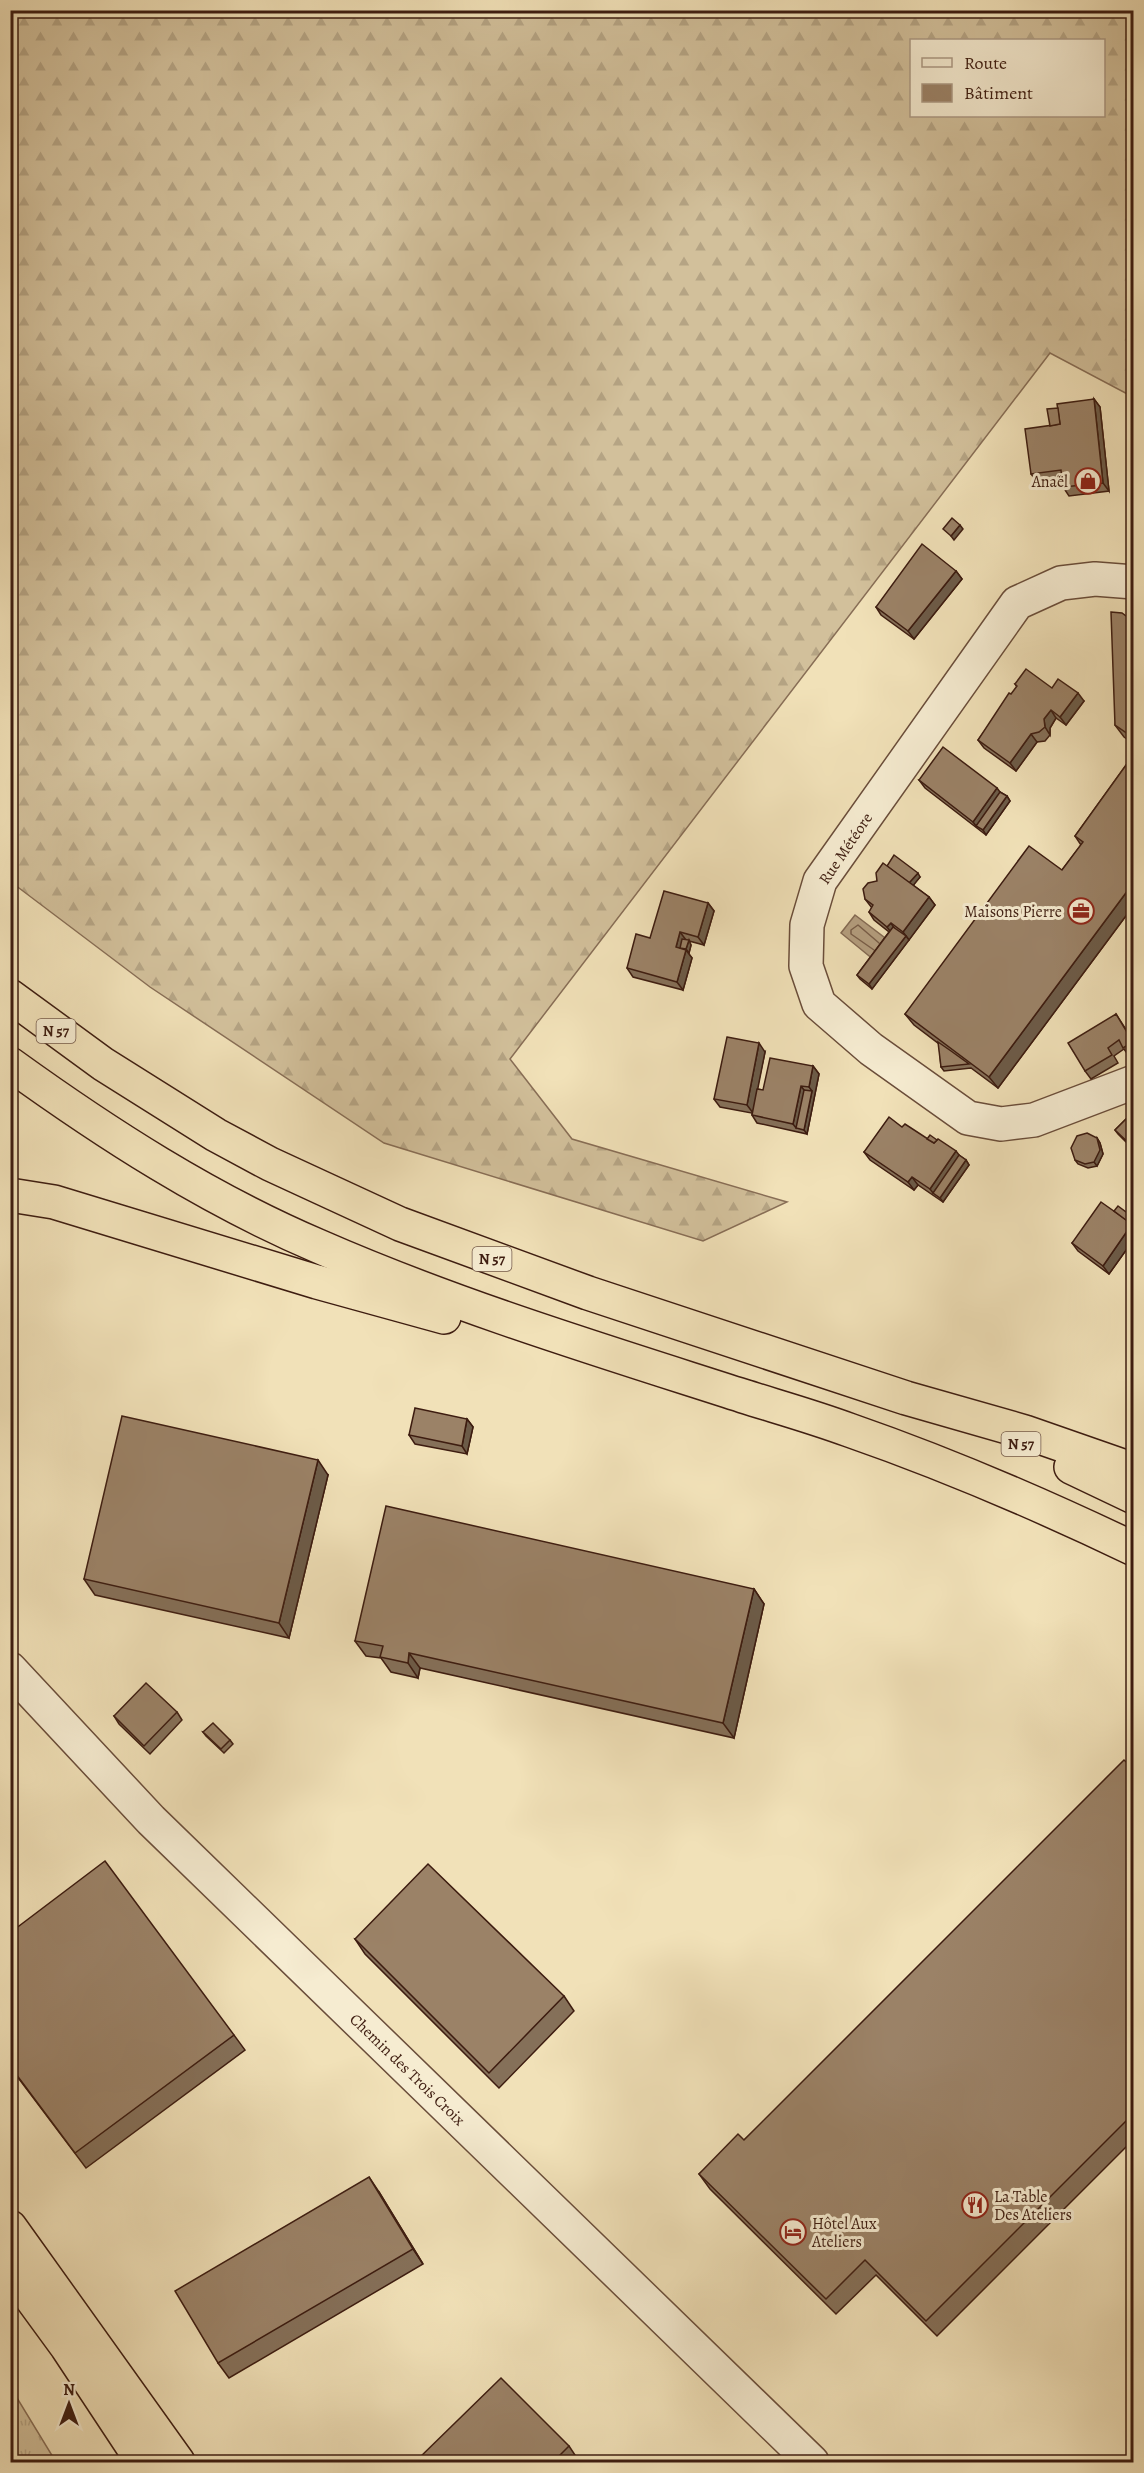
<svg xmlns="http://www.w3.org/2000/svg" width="1144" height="2473" viewBox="0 0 1144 2473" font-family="Alegreya,serif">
  <defs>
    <pattern id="grass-tufts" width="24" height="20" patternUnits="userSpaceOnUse" patternTransform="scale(1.5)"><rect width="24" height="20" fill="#d2c09b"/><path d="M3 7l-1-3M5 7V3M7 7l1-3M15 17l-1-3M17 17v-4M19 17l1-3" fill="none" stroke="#b5a484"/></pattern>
    <pattern id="forest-firs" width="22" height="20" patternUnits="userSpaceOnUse" patternTransform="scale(1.5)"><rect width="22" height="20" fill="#d2c09b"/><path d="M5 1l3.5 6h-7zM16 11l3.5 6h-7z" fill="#b5a484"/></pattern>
  </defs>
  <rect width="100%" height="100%" fill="#f1e1b8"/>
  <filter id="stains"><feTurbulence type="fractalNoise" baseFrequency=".00333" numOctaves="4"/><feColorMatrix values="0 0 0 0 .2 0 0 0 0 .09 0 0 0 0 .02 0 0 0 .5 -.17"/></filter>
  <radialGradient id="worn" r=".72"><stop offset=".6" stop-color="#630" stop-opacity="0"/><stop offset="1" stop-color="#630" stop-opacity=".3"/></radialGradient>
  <path fill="url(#grass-tufts)" stroke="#886e56" stroke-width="1.5" d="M 10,2388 L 11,2388 L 56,2462 L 11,2462 Z"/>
  <path fill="url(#forest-firs)" stroke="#886e56" stroke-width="1.5" fill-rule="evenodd" d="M 10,11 L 1133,11 L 1133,397 L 1050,353 L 510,1059 L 572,1139 L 787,1202 L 703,1241 L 384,1143 L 150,987 L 11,882 ZM 912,40 L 1104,40 L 1104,116 L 912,116 Z"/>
  <path fill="#b49e7f" stroke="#846a53" stroke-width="1.5" d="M 855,915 L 889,941 L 874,960 L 841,933 Z"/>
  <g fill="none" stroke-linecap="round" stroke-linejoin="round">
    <path stroke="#785d48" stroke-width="1.5" d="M 874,950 L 851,934 L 851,930 L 858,925 L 879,943"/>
    <g stroke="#6a4d3a" stroke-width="36">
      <g id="minor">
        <path d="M 1134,582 L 1095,579 L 1061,583 L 1017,603 L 820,881 L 807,925 L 806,966 L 819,1004 L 871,1049 L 968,1118 L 1001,1124 L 1034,1120 L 1134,1082"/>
        <path d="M 10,1669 L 151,1820 L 812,2462"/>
      </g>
    </g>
    <g stroke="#3d1c10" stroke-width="36">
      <g id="highway">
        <path d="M 10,996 L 103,1064 L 216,1135 L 270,1164 L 400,1224 L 588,1293 L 906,1398 L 1025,1432 L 1134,1470"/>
        <path d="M 10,1064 C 107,1134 208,1199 318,1246 C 455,1306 600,1350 743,1396 C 778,1407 814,1417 849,1430 C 947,1464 1040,1504 1134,1549"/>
        <path d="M 10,1195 L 54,1202 L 317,1282 L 444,1317"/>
        <path d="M 1071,1467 L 1134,1497"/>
        <path d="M 10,2227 L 178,2462"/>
        <path d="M 10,2269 L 67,2347 L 143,2462"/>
      </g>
    </g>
    <use href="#minor" stroke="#f6ecd1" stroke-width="33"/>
    <use href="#highway" stroke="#f1e1b8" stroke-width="33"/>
  </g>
  <g fill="#857059" stroke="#3d1c10" stroke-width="1.5">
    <path d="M 1094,399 L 1100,407 L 1109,491 L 1069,496 L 1063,487 L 1062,479 L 1037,482 L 1031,474 L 1050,426 L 1058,408 Z"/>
    <path d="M 956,571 L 962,579 L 914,639 L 881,615 L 876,607 Z"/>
    <path d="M 1134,622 L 1134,744 L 1124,737 L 1115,725 Z"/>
    <path d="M 1015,684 L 1052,688 L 1084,701 L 1066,725 L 1056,718 L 1050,728 L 1050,735 L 1045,741 L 1037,742 L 1016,771 L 984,748 L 978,740 L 1017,687 Z"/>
    <path d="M 1134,754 L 1134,905 L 998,1088 L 971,1068 L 944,1071 L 941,1067 L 939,1044 L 914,1025 L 905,1014 L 1062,870 L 1081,845 L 1075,836 Z"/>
    <path d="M 919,780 L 1000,792 L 1007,796 L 1010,801 L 986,835 L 925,788 Z"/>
    <path d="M 887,866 L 920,877 L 913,885 L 929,897 L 935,905 L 872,989 L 860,979 L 857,975 L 889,932 L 874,920 L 869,912 L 872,908 L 865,899 Z"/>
    <path d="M 708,903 L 714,911 L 704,945 L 689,941 L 691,945 L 689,953 L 688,953 L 692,958 L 683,990 L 633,977 L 627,968 L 650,938 Z"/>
    <path d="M 1116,1014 L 1134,1042 L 1134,1053 L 1129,1056 L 1124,1049 L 1114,1056 L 1118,1063 L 1091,1079 L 1085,1071 Z"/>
    <path d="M 765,1052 L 757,1089 L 763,1090 L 813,1066 L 819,1074 L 807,1134 L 757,1123 L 752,1115 L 752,1113 L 720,1107 L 714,1099 Z"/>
    <path d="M 1133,1112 L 1134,1150 L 1118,1134 L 1115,1130 Z"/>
    <path d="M 902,1127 L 927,1139 L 937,1140 L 959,1155 L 966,1160 L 969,1165 L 943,1202 L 918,1185 L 914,1190 L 870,1160 L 864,1152 Z"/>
    <path d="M 1097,1138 L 1100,1143 L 1103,1154 L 1097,1166 L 1088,1168 L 1078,1164 L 1075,1160 Z"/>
    <path d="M 1114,1211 L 1130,1215 L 1133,1219 L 1130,1223 L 1134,1226 L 1134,1239 L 1109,1274 L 1078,1251 L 1072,1243 Z"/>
    <path d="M 467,1419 L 473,1427 L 467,1454 L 415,1444 L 409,1435 Z"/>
    <path d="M 328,1475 L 289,1638 L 95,1595 L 84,1579 Z"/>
    <path d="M 754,1589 L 764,1604 L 734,1738 L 420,1668 L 418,1678 L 391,1672 L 381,1658 L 366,1656 L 355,1641 Z"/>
    <path d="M 177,1712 L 182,1720 L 150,1754 L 119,1724 L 114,1716 Z"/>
    <path d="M 203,1732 L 230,1740 L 233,1744 L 224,1753 L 206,1736 Z"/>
    <path d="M 1134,1769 L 1134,2139 L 937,2336 L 876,2275 L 836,2314 L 710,2189 L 699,2174 L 744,2140 Z"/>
    <path d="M 10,1923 L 15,1929 L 234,2035 L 245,2050 L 86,2168 L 10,2067 Z"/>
    <path d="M 355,1939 L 564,1996 L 574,2011 L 499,2088 L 365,1954 Z"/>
    <path d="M 379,2192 L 423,2264 L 229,2378 L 218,2363 Z"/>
    <path d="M 569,2446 L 579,2461 L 578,2463 L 414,2463 Z"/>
  </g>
  <g fill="#6c5b48" stroke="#3d1c10" stroke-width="1.5">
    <path d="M 1094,399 L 1100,407 L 1109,491 L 1103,483 Z"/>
    <path d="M 960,525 L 963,529 L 954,540 L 951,536 Z"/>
    <path d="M 956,571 L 962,579 L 914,639 L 908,631 Z"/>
    <path d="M 1078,693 L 1084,701 L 1066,725 L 1060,717 Z"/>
    <path d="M 1051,710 L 1056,718 L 1050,728 L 1050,735 L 1045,727 L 1044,719 Z"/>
    <path d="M 1031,734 L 1037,742 L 1016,771 L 1010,763 Z"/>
    <path d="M 997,788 L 1003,796 L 976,826 L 973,822 Z"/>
    <path d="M 1007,796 L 1010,801 L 986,835 L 983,830 Z"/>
    <path d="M 918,873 L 920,877 L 912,887 L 909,883 Z"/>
    <path d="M 1134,882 L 1134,905 L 998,1088 L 989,1077 Z"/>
    <path d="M 929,897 L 935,905 L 909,940 L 903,932 Z"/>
    <path d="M 708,903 L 714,911 L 704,945 L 698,937 Z"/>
    <path d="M 891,923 L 896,931 L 893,935 L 887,927 Z"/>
    <path d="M 680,932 L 686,940 L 683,952 L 676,947 Z"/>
    <path d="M 906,936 L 909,940 L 872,989 L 869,984 Z"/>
    <path d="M 689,940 L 691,945 L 689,953 L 686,949 Z"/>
    <path d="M 686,950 L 692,958 L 683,990 L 677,982 Z"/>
    <path d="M 759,1043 L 765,1052 L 753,1113 L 747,1105 Z"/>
    <path d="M 813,1066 L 819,1074 L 807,1134 L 804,1130 L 812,1091 L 809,1087 Z"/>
    <path d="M 801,1086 L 807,1094 L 796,1128 L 793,1124 Z"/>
    <path d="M 1097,1138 L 1100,1143 L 1103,1154 L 1097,1166 L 1094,1162 Z"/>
    <path d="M 956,1151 L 962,1159 L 933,1193 L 930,1189 Z"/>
    <path d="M 966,1160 L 969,1165 L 943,1202 L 940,1198 Z"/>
    <path d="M 912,1177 L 918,1185 L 914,1190 L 908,1182 Z"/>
    <path d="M 1130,1215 L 1133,1219 L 1128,1225 L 1125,1221 Z"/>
    <path d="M 1132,1224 L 1134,1226 L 1134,1239 L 1109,1274 L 1103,1266 Z"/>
    <path d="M 467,1419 L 473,1427 L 467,1454 L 462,1446 Z"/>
    <path d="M 318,1460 L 328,1475 L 289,1638 L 279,1623 Z"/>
    <path d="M 754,1589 L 764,1604 L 734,1738 L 723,1723 Z"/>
    <path d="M 409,1653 L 420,1668 L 418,1678 L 408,1663 Z"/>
    <path d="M 369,2177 L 379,2192 L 423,2264 L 413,2249 Z"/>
  </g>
  <g fill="#9b8267" stroke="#3d1c10" stroke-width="1.5">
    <path d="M 1094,399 L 1103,483 L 1063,487 L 1061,470 L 1031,474 L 1025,429 L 1060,424 L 1057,404 Z"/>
    <path d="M 1058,408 L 1060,424 L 1050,426 L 1047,409 Z"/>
    <path d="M 952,518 L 960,525 L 951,536 L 943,529 Z"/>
    <path d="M 922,544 L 956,571 L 908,631 L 876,607 Z"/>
    <path d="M 1111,612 L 1122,613 L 1134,622 L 1134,738 L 1115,725 Z"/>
    <path d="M 1026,669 L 1052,688 L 1058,679 L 1078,693 L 1060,717 L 1051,710 L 1044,719 L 1045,727 L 1039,732 L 1031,734 L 1010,763 L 978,740 L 1009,693 L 1011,694 L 1017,686 L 1015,684 Z"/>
    <path d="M 943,747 L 997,788 L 973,822 L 919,780 Z"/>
    <path d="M 1134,754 L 1134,882 L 989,1077 L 905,1014 L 1029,846 L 1062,870 L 1083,842 L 1075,836 Z"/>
    <path d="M 1000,792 L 1007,796 L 983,830 L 976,826 Z"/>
    <path d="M 894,855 L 918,873 L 909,883 L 887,866 Z"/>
    <path d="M 883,863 L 929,897 L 903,932 L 891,923 L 887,927 L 869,912 L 873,905 L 865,899 L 863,889 L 868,883 L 877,881 L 876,873 Z"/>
    <path d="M 664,891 L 708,903 L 698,937 L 680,932 L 676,947 L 686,950 L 677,982 L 627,968 L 636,934 L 650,938 Z"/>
    <path d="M 893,927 L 906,936 L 869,984 L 857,975 Z"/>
    <path d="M 682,939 L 689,940 L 686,949 L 680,948 Z"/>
    <path d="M 1116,1014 L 1133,1042 L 1123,1048 L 1119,1040 L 1108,1048 L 1112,1055 L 1085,1071 L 1068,1043 Z"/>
    <path d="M 727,1037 L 759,1043 L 747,1105 L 714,1099 Z"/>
    <path d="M 938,1042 L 951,1051 L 969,1064 L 941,1067 Z"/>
    <path d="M 770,1058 L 813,1066 L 809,1087 L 801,1086 L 793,1124 L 752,1115 L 757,1089 L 763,1090 Z"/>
    <path d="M 804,1090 L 812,1091 L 804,1130 L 796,1128 Z"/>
    <path d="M 1133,1112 L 1134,1113 L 1134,1148 L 1115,1130 Z"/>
    <path d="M 889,1117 L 902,1127 L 905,1124 L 934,1143 L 938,1139 L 956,1151 L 930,1189 L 912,1177 L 908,1182 L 864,1152 Z"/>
    <path d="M 1087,1133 L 1097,1138 L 1100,1150 L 1094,1162 L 1085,1164 L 1075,1160 L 1071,1148 L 1077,1136 Z"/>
    <path d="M 930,1135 L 937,1140 L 934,1143 L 927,1139 Z"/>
    <path d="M 959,1155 L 966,1160 L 940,1198 L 933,1193 Z"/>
    <path d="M 1101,1202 L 1132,1224 L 1103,1266 L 1072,1243 Z"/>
    <path d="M 1118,1206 L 1130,1215 L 1126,1220 L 1114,1211 Z"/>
    <path d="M 415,1408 L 467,1419 L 462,1446 L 409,1435 Z"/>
    <path d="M 122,1416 L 318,1460 L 279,1623 L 84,1579 Z"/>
    <path d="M 386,1506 L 754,1589 L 723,1723 L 409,1653 L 408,1663 L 380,1657 L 383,1646 L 355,1641 Z"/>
    <path d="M 146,1683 L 177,1712 L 144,1746 L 114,1716 Z"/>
    <path d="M 213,1723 L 230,1740 L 221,1749 L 203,1732 Z"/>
    <path d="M 1124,1760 L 1134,1769 L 1134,2113 L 926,2321 L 865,2260 L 826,2299 L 699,2174 L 738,2134 L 744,2140 Z"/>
    <path d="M 105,1861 L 234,2035 L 75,2153 L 10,2066 L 10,1923 L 15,1929 Z"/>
    <path d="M 428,1864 L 564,1996 L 489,2073 L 355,1939 Z"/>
    <path d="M 369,2177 L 413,2249 L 218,2363 L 175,2291 Z"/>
    <path d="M 501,2378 L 569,2446 L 552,2463 L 414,2463 Z"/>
  </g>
  <defs>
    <g id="shop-ring" transform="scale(1.35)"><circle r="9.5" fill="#f6ecd1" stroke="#8f2418" stroke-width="1.5"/><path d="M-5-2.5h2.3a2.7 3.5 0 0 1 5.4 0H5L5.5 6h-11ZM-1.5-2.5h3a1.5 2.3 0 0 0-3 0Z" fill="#8f2418"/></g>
    <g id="office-ring" transform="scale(1.35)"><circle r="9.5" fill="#f6ecd1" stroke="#8f2418" stroke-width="1.5"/><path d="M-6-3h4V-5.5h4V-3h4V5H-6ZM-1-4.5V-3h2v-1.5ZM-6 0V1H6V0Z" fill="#8f2418"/></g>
    <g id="restaurant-ring" transform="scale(1.35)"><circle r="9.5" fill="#f6ecd1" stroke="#8f2418" stroke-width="1.5"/><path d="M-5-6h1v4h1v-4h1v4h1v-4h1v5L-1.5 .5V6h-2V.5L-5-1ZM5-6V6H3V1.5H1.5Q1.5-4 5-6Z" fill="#8f2418"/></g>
    <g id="hotel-ring" transform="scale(1.35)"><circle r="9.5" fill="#f6ecd1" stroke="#8f2418" stroke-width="1.5"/><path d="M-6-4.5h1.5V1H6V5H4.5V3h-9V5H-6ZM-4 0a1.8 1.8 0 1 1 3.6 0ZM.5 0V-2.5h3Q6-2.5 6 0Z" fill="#8f2418"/></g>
  </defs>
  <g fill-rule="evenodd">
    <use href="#shop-ring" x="1088" y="481"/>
    <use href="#office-ring" x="1081" y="911"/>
    <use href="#restaurant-ring" x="975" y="2205"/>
    <use href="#hotel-ring" x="793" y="2232"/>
  </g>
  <g text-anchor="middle" stroke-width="6" stroke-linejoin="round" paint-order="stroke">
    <g fill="#f6ecd1" stroke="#745a4a" stroke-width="1.5">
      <rect x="36.5" y="1019" width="39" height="24" rx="4.5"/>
      <rect x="472.5" y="1247" width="39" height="24" rx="4.5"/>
      <rect x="1001.5" y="1432" width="39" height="24" rx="4.5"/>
    </g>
    <g font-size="15" font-weight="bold" fill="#3d1c10">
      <text x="56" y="1036">N 57</text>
      <text x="492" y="1264">N 57</text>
      <text x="1021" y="1449">N 57</text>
    </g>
    <g font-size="16" fill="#3d1c10" stroke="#f6ecd1" text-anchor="end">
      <text x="1068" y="487">Anaël</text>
      <text x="1062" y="917">Maisons Pierre</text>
      <text x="994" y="2202" text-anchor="start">La Table<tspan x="994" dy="18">Des Ateliers</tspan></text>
      <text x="812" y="2229" text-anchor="start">Hôtel Aux<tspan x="812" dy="18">Ateliers</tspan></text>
    </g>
    <g font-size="16" fill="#3d1c10" stroke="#f6ecd1">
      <text transform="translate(845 848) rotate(-56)" y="6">Rue Météore</text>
      <text transform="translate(408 2069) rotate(44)" y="6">Chemin des Trois Croix</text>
    </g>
  </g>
  <rect width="1144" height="2473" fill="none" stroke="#f1e1b8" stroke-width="36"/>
  <rect x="12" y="12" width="1120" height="2449" fill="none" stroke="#3d1c10" stroke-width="3"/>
  <rect x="18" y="18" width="1108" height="2437" fill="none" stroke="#3d1c10" stroke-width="1.5"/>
  <rect x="910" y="39" width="195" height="78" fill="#f6ecd1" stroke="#ac9984" stroke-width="1.5"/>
  <rect x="922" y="58" width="30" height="9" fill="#f6ecd1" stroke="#ac9984" stroke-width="1.5"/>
  <text x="964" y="69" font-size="18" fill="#3d1c10">Route</text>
  <rect x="922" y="84" width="30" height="18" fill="#9b8267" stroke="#ac9984" stroke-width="1.5"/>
  <text x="964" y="99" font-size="18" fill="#3d1c10">Bâtiment</text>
  <g transform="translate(69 2404)" stroke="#f6ecd1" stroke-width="4.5" paint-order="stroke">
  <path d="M0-4.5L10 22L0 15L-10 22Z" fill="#3d1c10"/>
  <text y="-9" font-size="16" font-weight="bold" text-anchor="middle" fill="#3d1c10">N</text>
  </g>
  <rect width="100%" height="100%" filter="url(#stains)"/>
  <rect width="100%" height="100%" fill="url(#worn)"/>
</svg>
